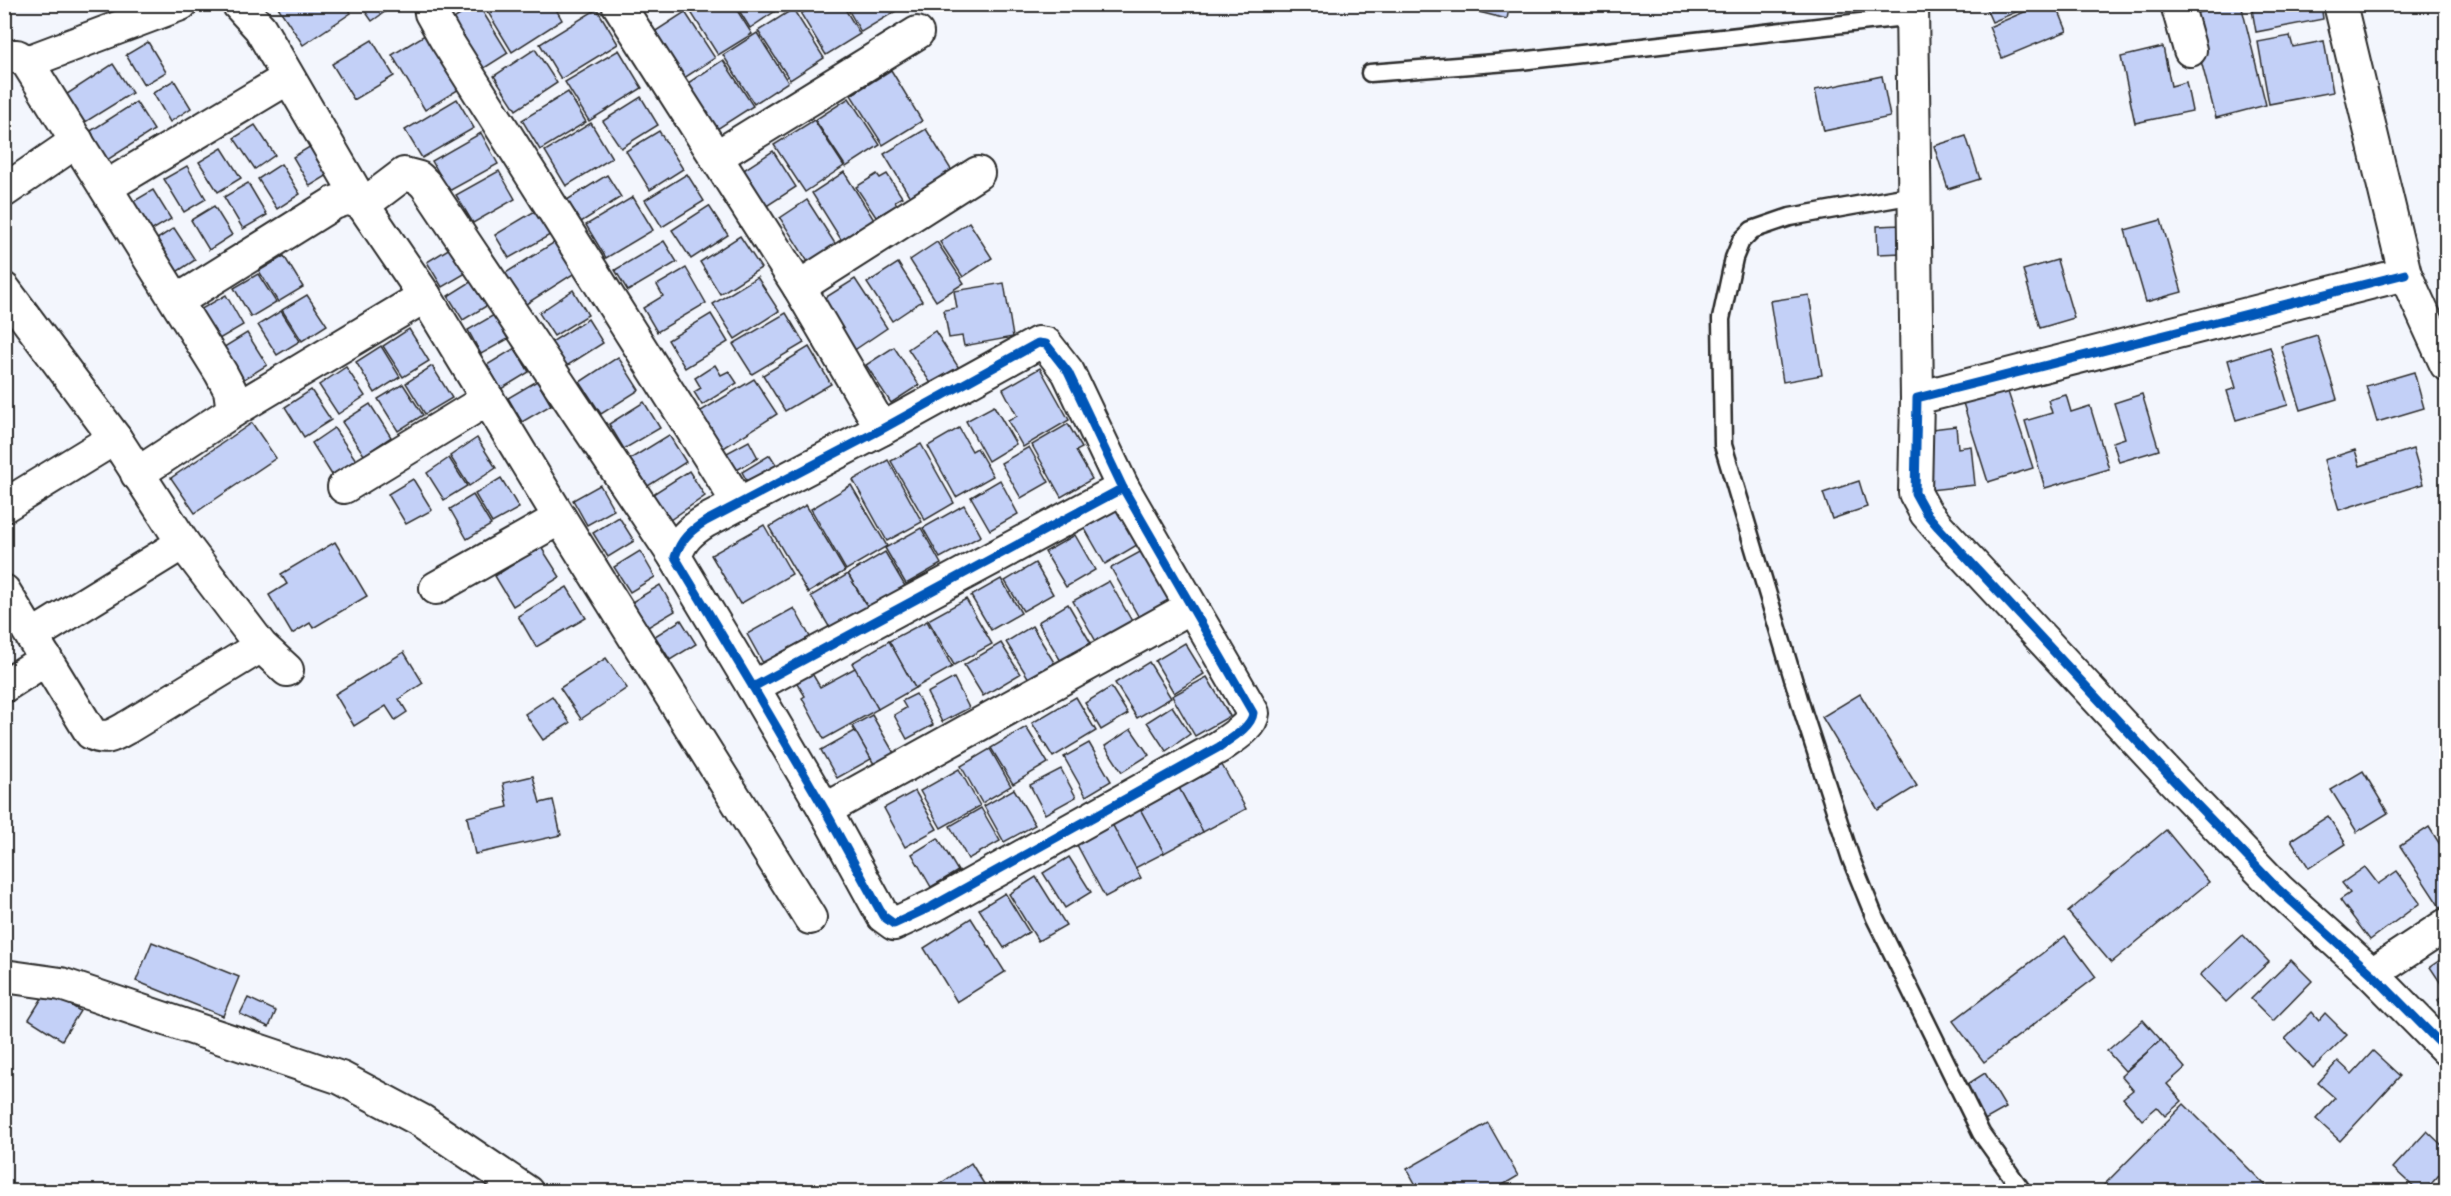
<svg xmlns="http://www.w3.org/2000/svg" width="2451" height="1196" viewBox="0 0 2451 1196" font-family="Dekko,sans-serif">
  <rect width="100%" height="100%" fill="#f3f6fd"/>
  <filter id="ink" filterUnits="userSpaceOnUse"><feTurbulence type="fractalNoise" baseFrequency=".0167" numOctaves="2"/><feDisplacementMap in="SourceGraphic" scale="12" xChannelSelector="R" yChannelSelector="G"/><feConvolveMatrix kernelMatrix="1 2 1 2 8 2 1 2 1" color-interpolation-filters="sRGB"/></filter>
  <g filter="url(#ink)">
    <g fill="#c3d0f7" stroke="#2b2b2b" stroke-width="1.5">
      <path d="M 276,4 L 346,4 L 351,13 L 303,45 Z"/>
      <path d="M 360,4 L 396,4 L 372,21 Z"/>
      <path d="M 478,4 L 508,53 L 478,72 L 447,23 Z"/>
      <path d="M 483,4 L 553,4 L 562,20 L 512,52 Z"/>
      <path d="M 696,4 L 733,4 L 752,34 L 718,55 L 689,9 Z"/>
      <path d="M 735,4 L 786,4 L 750,28 Z"/>
      <path d="M 795,4 L 808,4 L 798,10 Z"/>
      <path d="M 816,4 L 842,4 L 860,34 L 826,55 L 801,14 Z"/>
      <path d="M 845,4 L 892,4 L 896,11 L 861,32 Z"/>
      <path d="M 1256,4 L 1294,4 L 1293,11 Z"/>
      <path d="M 1447,4 L 1510,4 L 1507,19 Z"/>
      <path d="M 1984,4 L 2035,4 L 1992,22 Z"/>
      <path d="M 2043,4 L 2056,4 L 2067,31 L 2002,58 L 1989,27 Z"/>
      <path d="M 2229,4 L 2241,4 L 2266,105 L 2216,118 L 2189,15 Z"/>
      <path d="M 2251,4 L 2321,4 L 2323,19 L 2256,32 Z"/>
      <path d="M 597,9 L 618,44 L 561,79 L 540,44 Z"/>
      <path d="M 793,9 L 824,58 L 790,80 L 758,31 Z"/>
      <path d="M 685,12 L 715,58 L 678,82 L 648,36 Z"/>
      <path d="M 428,33 L 461,88 L 425,110 L 392,55 Z"/>
      <path d="M 757,33 L 788,82 L 754,104 L 723,55 Z"/>
      <path d="M 2290,36 L 2293,47 L 2324,41 L 2333,92 L 2269,104 L 2258,42 Z"/>
      <path d="M 372,40 L 394,76 L 354,100 L 332,64 Z"/>
      <path d="M 148,42 L 166,72 L 144,85 L 126,55 Z"/>
      <path d="M 2163,47 L 2171,86 L 2186,82 L 2192,111 L 2135,123 L 2121,57 Z"/>
      <path d="M 535,49 L 557,83 L 516,110 L 494,76 Z"/>
      <path d="M 619,50 L 642,88 L 589,121 L 565,82 Z"/>
      <path d="M 723,60 L 753,106 L 714,131 L 685,85 Z"/>
      <path d="M 113,64 L 132,93 L 82,124 L 64,96 Z"/>
      <path d="M 891,70 L 922,121 L 883,145 L 851,95 Z"/>
      <path d="M 1882,76 L 1890,117 L 1824,131 L 1815,90 Z"/>
      <path d="M 174,80 L 191,108 L 170,122 L 153,93 Z"/>
      <path d="M 568,92 L 586,122 L 540,150 L 522,120 Z"/>
      <path d="M 641,97 L 658,125 L 621,148 L 603,121 Z"/>
      <path d="M 849,98 L 880,145 L 846,167 L 815,120 Z"/>
      <path d="M 457,99 L 474,128 L 422,158 L 405,130 Z"/>
      <path d="M 136,102 L 154,130 L 104,162 L 86,134 Z"/>
      <path d="M 814,120 L 844,166 L 805,192 L 774,145 Z"/>
      <path d="M 591,123 L 612,158 L 566,186 L 545,151 Z"/>
      <path d="M 255,125 L 275,155 L 255,169 L 234,138 Z"/>
      <path d="M 926,129 L 955,176 L 913,202 L 884,154 Z"/>
      <path d="M 659,131 L 683,169 L 650,190 L 626,151 Z"/>
      <path d="M 481,133 L 498,164 L 449,191 L 432,161 Z"/>
      <path d="M 1966,136 L 1980,179 L 1948,189 L 1934,146 Z"/>
      <path d="M 316,143 L 333,172 L 310,186 L 293,157 Z"/>
      <path d="M 222,148 L 241,178 L 218,192 L 199,162 Z"/>
      <path d="M 773,151 L 796,187 L 762,209 L 739,173 Z"/>
      <path d="M 281,164 L 300,194 L 277,209 L 258,179 Z"/>
      <path d="M 187,166 L 206,199 L 184,212 L 164,179 Z"/>
      <path d="M 499,171 L 515,199 L 473,223 L 456,195 Z"/>
      <path d="M 844,172 L 874,220 L 842,241 L 812,193 Z"/>
      <path d="M 687,174 L 704,201 L 662,227 L 645,200 Z"/>
      <path d="M 877,174 L 880,178 L 887,174 L 902,197 L 895,201 L 897,205 L 876,217 L 856,187 Z"/>
      <path d="M 607,175 L 621,197 L 581,222 L 567,200 Z"/>
      <path d="M 248,183 L 267,215 L 243,229 L 224,197 Z"/>
      <path d="M 153,190 L 171,219 L 149,232 L 131,203 Z"/>
      <path d="M 633,197 L 653,230 L 606,258 L 586,225 Z"/>
      <path d="M 807,200 L 836,245 L 808,262 L 780,218 Z"/>
      <path d="M 214,206 L 232,235 L 209,250 L 191,220 Z"/>
      <path d="M 709,206 L 728,235 L 691,259 L 672,230 Z"/>
      <path d="M 535,211 L 550,235 L 509,258 L 495,235 Z"/>
      <path d="M 2161,220 L 2182,292 L 2146,302 L 2125,230 Z"/>
      <path d="M 969,222 L 992,258 L 963,277 L 940,242 Z"/>
      <path d="M 1902,225 L 1903,253 L 1878,254 L 1877,226 Z"/>
      <path d="M 174,228 L 195,260 L 172,275 L 151,243 Z"/>
      <path d="M 740,236 L 761,268 L 720,294 L 700,262 Z"/>
      <path d="M 558,240 L 578,271 L 523,306 L 504,274 Z"/>
      <path d="M 664,241 L 677,262 L 628,291 L 615,270 Z"/>
      <path d="M 937,242 L 964,283 L 936,301 L 910,260 Z"/>
      <path d="M 450,248 L 466,273 L 442,287 L 427,262 Z"/>
      <path d="M 284,256 L 303,287 L 278,302 L 259,271 Z"/>
      <path d="M 2057,260 L 2074,318 L 2040,328 L 2023,270 Z"/>
      <path d="M 898,263 L 922,301 L 892,321 L 867,283 Z"/>
      <path d="M 686,268 L 706,303 L 657,332 L 643,308 L 663,296 L 657,285 Z"/>
      <path d="M 258,274 L 276,302 L 251,317 L 234,288 Z"/>
      <path d="M 757,277 L 779,311 L 735,339 L 713,304 Z"/>
      <path d="M 855,279 L 887,328 L 853,351 L 820,301 Z"/>
      <path d="M 472,281 L 488,305 L 463,320 L 448,296 Z"/>
      <path d="M 1004,283 L 1013,337 L 964,346 L 962,336 L 949,338 L 944,310 L 957,308 L 954,291 Z"/>
      <path d="M 573,290 L 588,315 L 554,336 L 539,313 Z"/>
      <path d="M 226,295 L 243,325 L 214,342 L 196,312 Z"/>
      <path d="M 307,295 L 327,325 L 302,341 L 282,310 Z"/>
      <path d="M 1809,295 L 1822,375 L 1783,382 L 1770,301 Z"/>
      <path d="M 281,311 L 300,341 L 277,355 L 258,325 Z"/>
      <path d="M 786,313 L 804,343 L 752,374 L 733,344 Z"/>
      <path d="M 711,314 L 728,342 L 685,368 L 668,340 Z"/>
      <path d="M 494,315 L 508,339 L 481,354 L 468,330 Z"/>
      <path d="M 588,319 L 603,343 L 565,367 L 550,343 Z"/>
      <path d="M 409,329 L 429,361 L 403,377 L 383,346 Z"/>
      <path d="M 935,331 L 959,368 L 932,385 L 908,349 Z"/>
      <path d="M 247,333 L 267,365 L 241,381 L 221,349 Z"/>
      <path d="M 2317,335 L 2337,399 L 2301,410 L 2281,346 Z"/>
      <path d="M 381,346 L 400,377 L 375,393 L 356,362 Z"/>
      <path d="M 809,347 L 831,384 L 785,411 L 763,375 Z"/>
      <path d="M 894,347 L 919,385 L 891,403 L 866,365 Z"/>
      <path d="M 2270,347 L 2288,405 L 2236,420 L 2227,391 L 2236,388 L 2228,360 Z"/>
      <path d="M 515,348 L 529,372 L 501,389 L 487,365 Z"/>
      <path d="M 618,357 L 639,390 L 601,414 L 580,382 Z"/>
      <path d="M 715,365 L 721,375 L 729,371 L 737,383 L 702,405 L 694,392 L 701,388 L 695,378 Z"/>
      <path d="M 432,366 L 452,398 L 425,414 L 406,383 Z"/>
      <path d="M 346,367 L 365,396 L 338,414 L 319,385 Z"/>
      <path d="M 1040,368 L 1069,420 L 1023,447 L 1008,421 L 1017,416 L 1003,389 Z"/>
      <path d="M 2414,372 L 2424,408 L 2377,422 L 2366,386 Z"/>
      <path d="M 754,379 L 777,414 L 719,451 L 696,414 Z"/>
      <path d="M 537,381 L 551,405 L 522,422 L 508,398 Z"/>
      <path d="M 403,384 L 423,415 L 398,431 L 378,399 Z"/>
      <path d="M 2007,389 L 2033,468 L 1988,482 L 1963,403 Z"/>
      <path d="M 311,390 L 331,420 L 304,437 L 285,407 Z"/>
      <path d="M 2142,394 L 2159,450 L 2119,462 L 2113,442 L 2125,438 L 2114,403 Z"/>
      <path d="M 2066,395 L 2071,412 L 2090,406 L 2109,469 L 2045,488 L 2025,421 L 2052,413 L 2048,400 Z"/>
      <path d="M 644,402 L 660,428 L 624,449 L 609,424 Z"/>
      <path d="M 370,404 L 391,437 L 364,455 L 342,422 Z"/>
      <path d="M 994,406 L 1016,444 L 988,461 L 966,421 Z"/>
      <path d="M 252,423 L 276,458 L 195,513 L 171,478 Z"/>
      <path d="M 1068,424 L 1082,448 L 1076,451 L 1092,479 L 1061,497 L 1032,445 Z"/>
      <path d="M 1956,426 L 1958,448 L 1971,446 L 1975,485 L 1930,490 L 1924,430 Z"/>
      <path d="M 334,428 L 356,460 L 332,475 L 312,443 Z"/>
      <path d="M 959,428 L 972,451 L 977,448 L 993,476 L 956,497 L 928,446 Z"/>
      <path d="M 669,435 L 686,462 L 648,486 L 630,459 Z"/>
      <path d="M 477,438 L 496,468 L 469,486 L 450,456 Z"/>
      <path d="M 749,441 L 758,458 L 735,471 L 725,454 Z"/>
      <path d="M 921,444 L 954,503 L 925,520 L 891,461 Z"/>
      <path d="M 1029,447 L 1049,482 L 1021,498 L 1001,463 Z"/>
      <path d="M 2413,449 L 2423,484 L 2339,510 L 2324,460 L 2355,450 L 2360,466 Z"/>
      <path d="M 770,455 L 781,472 L 752,490 L 742,472 Z"/>
      <path d="M 449,458 L 467,486 L 444,500 L 427,473 Z"/>
      <path d="M 888,460 L 922,522 L 887,541 L 853,480 Z"/>
      <path d="M 689,471 L 705,496 L 670,520 L 653,494 Z"/>
      <path d="M 501,478 L 519,508 L 492,523 L 475,494 Z"/>
      <path d="M 413,479 L 432,510 L 406,524 L 388,494 Z"/>
      <path d="M 1000,480 L 1018,514 L 990,530 L 971,497 Z"/>
      <path d="M 1859,481 L 1867,507 L 1832,519 L 1823,493 Z"/>
      <path d="M 600,485 L 614,510 L 587,525 L 573,500 Z"/>
      <path d="M 851,485 L 887,546 L 846,570 L 811,509 Z"/>
      <path d="M 473,495 L 491,525 L 467,539 L 450,509 Z"/>
      <path d="M 1118,501 L 1142,542 L 1105,564 L 1081,522 Z"/>
      <path d="M 806,505 L 845,571 L 808,593 L 769,527 Z"/>
      <path d="M 964,505 L 981,536 L 940,558 L 923,528 Z"/>
      <path d="M 619,517 L 634,541 L 608,557 L 593,533 Z"/>
      <path d="M 764,525 L 792,574 L 740,604 L 711,555 Z"/>
      <path d="M 921,528 L 941,564 L 906,584 L 885,548 Z"/>
      <path d="M 1075,535 L 1095,570 L 1066,587 L 1045,552 Z"/>
      <path d="M 335,542 L 367,596 L 313,628 L 310,623 L 292,634 L 269,595 L 287,584 L 281,574 Z"/>
      <path d="M 541,547 L 560,577 L 513,606 L 495,576 Z"/>
      <path d="M 640,551 L 655,577 L 630,592 L 614,567 Z"/>
      <path d="M 1142,551 L 1172,603 L 1141,621 L 1111,568 Z"/>
      <path d="M 885,552 L 905,586 L 868,608 L 848,574 Z"/>
      <path d="M 1035,563 L 1053,594 L 1023,611 L 1005,581 Z"/>
      <path d="M 848,574 L 868,608 L 831,630 L 811,596 Z"/>
      <path d="M 1001,579 L 1021,613 L 991,630 L 971,596 Z"/>
      <path d="M 1109,581 L 1133,623 L 1097,643 L 1073,601 Z"/>
      <path d="M 660,585 L 675,611 L 648,627 L 632,602 Z"/>
      <path d="M 567,587 L 586,618 L 536,647 L 518,616 Z"/>
      <path d="M 966,599 L 992,644 L 954,665 L 928,620 Z"/>
      <path d="M 1068,604 L 1092,645 L 1062,663 L 1038,622 Z"/>
      <path d="M 794,608 L 810,637 L 763,663 L 747,634 Z"/>
      <path d="M 681,620 L 696,644 L 670,660 L 655,636 Z"/>
      <path d="M 927,621 L 952,667 L 915,688 L 889,641 Z"/>
      <path d="M 1032,626 L 1055,664 L 1029,679 L 1006,642 Z"/>
      <path d="M 889,641 L 915,688 L 878,709 L 852,663 Z"/>
      <path d="M 1001,643 L 1020,674 L 983,696 L 964,665 Z"/>
      <path d="M 1185,643 L 1204,674 L 1174,693 L 1155,661 Z"/>
      <path d="M 404,652 L 423,683 L 399,699 L 407,712 L 395,720 L 386,706 L 354,726 L 335,694 Z"/>
      <path d="M 606,658 L 627,688 L 581,719 L 560,688 Z"/>
      <path d="M 1149,662 L 1171,698 L 1137,718 L 1115,683 Z"/>
      <path d="M 855,668 L 878,709 L 824,739 L 802,698 L 805,696 L 794,678 L 810,670 L 820,687 Z"/>
      <path d="M 1207,677 L 1230,716 L 1195,736 L 1172,696 Z"/>
      <path d="M 954,678 L 969,708 L 942,722 L 927,693 Z"/>
      <path d="M 1111,687 L 1128,714 L 1101,730 L 1085,703 Z"/>
      <path d="M 916,694 L 933,725 L 907,739 L 894,715 L 906,708 L 902,701 Z"/>
      <path d="M 1860,694 L 1917,786 L 1878,810 L 1822,717 Z"/>
      <path d="M 552,696 L 570,723 L 543,740 L 525,714 Z"/>
      <path d="M 1076,697 L 1096,731 L 1053,757 L 1032,723 Z"/>
      <path d="M 1172,706 L 1190,734 L 1166,751 L 1147,722 Z"/>
      <path d="M 872,715 L 898,760 L 878,771 L 852,726 Z"/>
      <path d="M 1026,727 L 1048,763 L 1013,784 L 991,748 Z"/>
      <path d="M 1131,729 L 1149,755 L 1122,772 L 1105,746 Z"/>
      <path d="M 855,731 L 871,759 L 837,778 L 821,750 Z"/>
      <path d="M 1089,743 L 1111,781 L 1086,796 L 1064,757 Z"/>
      <path d="M 990,749 L 1011,786 L 982,803 L 961,766 Z"/>
      <path d="M 1222,765 L 1246,809 L 1203,832 L 1179,788 Z"/>
      <path d="M 959,769 L 980,806 L 941,828 L 920,791 Z"/>
      <path d="M 1061,769 L 1076,797 L 1045,814 L 1030,785 Z"/>
      <path d="M 2363,771 L 2388,813 L 2357,832 L 2331,790 Z"/>
      <path d="M 533,776 L 540,803 L 553,800 L 561,835 L 475,854 L 467,817 L 508,807 L 503,783 Z"/>
      <path d="M 1179,788 L 1203,832 L 1164,853 L 1140,809 Z"/>
      <path d="M 1014,789 L 1035,825 L 1004,842 L 984,806 Z"/>
      <path d="M 915,791 L 937,829 L 905,847 L 884,808 Z"/>
      <path d="M 981,808 L 1000,841 L 968,859 L 950,826 Z"/>
      <path d="M 1140,809 L 1164,853 L 1135,868 L 1112,824 Z"/>
      <path d="M 2328,816 L 2346,844 L 2309,868 L 2291,840 Z"/>
      <path d="M 1112,824 L 1141,878 L 1105,897 L 1076,843 Z"/>
      <path d="M 2429,827 L 2446,854 L 2446,903 L 2440,907 L 2400,846 Z"/>
      <path d="M 2166,830 L 2209,882 L 2111,963 L 2068,912 Z"/>
      <path d="M 938,838 L 958,871 L 931,887 L 912,854 Z"/>
      <path d="M 1069,857 L 1091,892 L 1065,908 L 1043,873 Z"/>
      <path d="M 2365,867 L 2378,884 L 2397,871 L 2420,903 L 2370,940 L 2340,900 L 2350,893 L 2342,883 Z"/>
      <path d="M 1036,877 L 1066,925 L 1038,941 L 1009,894 Z"/>
      <path d="M 1005,893 L 1029,932 L 1004,948 L 979,909 Z"/>
      <path d="M 971,918 L 1005,972 L 957,1002 L 924,948 Z"/>
      <path d="M 2243,935 L 2269,962 L 2226,1002 L 2200,975 Z"/>
      <path d="M 2065,936 L 2096,977 L 1984,1062 L 1953,1021 Z"/>
      <path d="M 152,942 L 239,977 L 223,1016 L 136,981 Z"/>
      <path d="M 2446,956 L 2446,991 L 2430,967 Z"/>
      <path d="M 2291,960 L 2312,981 L 2273,1021 L 2251,999 Z"/>
      <path d="M 47,990 L 80,1011 L 62,1040 L 29,1019 Z"/>
      <path d="M 2446,994 L 2446,1012 L 2438,1000 Z"/>
      <path d="M 248,998 L 276,1011 L 269,1027 L 240,1014 Z"/>
      <path d="M 2312,1012 L 2319,1020 L 2325,1013 L 2347,1035 L 2313,1068 L 2285,1039 Z"/>
      <path d="M 2143,1020 L 2161,1040 L 2125,1071 L 2107,1051 Z"/>
      <path d="M 2161,1040 L 2185,1068 L 2167,1084 L 2182,1101 L 2165,1116 L 2157,1107 L 2142,1120 L 2123,1098 L 2133,1090 L 2121,1076 Z"/>
      <path d="M 2373,1051 L 2400,1076 L 2340,1141 L 2316,1119 L 2335,1098 L 2318,1083 L 2338,1061 L 2352,1074 Z"/>
      <path d="M 1985,1073 L 2006,1108 L 1983,1121 L 1963,1087 Z"/>
      <path d="M 2184,1104 L 2272,1192 L 2097,1192 Z"/>
      <path d="M 1488,1123 L 1518,1176 L 1491,1192 L 1420,1192 L 1407,1169 Z"/>
      <path d="M 2427,1131 L 2446,1149 L 2446,1167 L 2424,1192 L 2419,1192 L 2393,1168 Z"/>
      <path d="M 971,1163 L 989,1192 L 928,1192 Z"/>
    </g>
    <g fill="none" stroke-linecap="round" stroke-linejoin="round">
      <g stroke="#2b2b2b" stroke-width="21">
        <g id="lane">
          <path d="M 1370,73 L 1520,61 L 1913,16"/>
          <path d="M 1914,195 L 1790,217 L 1752,230 L 1741,241 L 1734,258 L 1721,319 L 1723,445 L 1803,712 L 1851,859 L 1875,918 L 1981,1133 L 2023,1192"/>
        </g>
      </g>
      <g stroke="#2b2b2b" stroke-width="36">
        <g id="street">
          <path d="M 238,4 L 260,28 L 363,205 L 404,174 L 419,178 L 426,185 L 675,557"/>
          <path d="M 430,4 L 431,13 L 445,38 L 739,504"/>
          <path d="M 618,4 L 799,287 L 882,429"/>
          <path d="M 1912,4 L 1917,398"/>
          <path d="M 2177,4 L 2190,50"/>
          <path d="M 2340,4 L 2405,274 L 2446,364"/>
          <path d="M 4,56 L 17,56 L 27,62 L 221,373 L 230,390 L 233,411 L 137,474"/>
          <path d="M 27,62 L 181,4"/>
          <path d="M 716,157 L 917,33"/>
          <path d="M 106,187 L 288,78"/>
          <path d="M 4,191 L 77,141"/>
          <path d="M 2405,274 L 1917,398 L 1915,493 L 1926,513 L 1938,527 L 2175,782 L 2278,889 L 2372,974 L 2446,1049"/>
          <path d="M 799,287 L 978,173"/>
          <path d="M 4,289 L 115,438 L 183,543 L 261,646 L 287,670"/>
          <path d="M 177,301 L 334,203 L 349,198 L 363,205 L 425,296 L 560,518 L 810,918"/>
          <path d="M 1038,343 L 1046,344 L 1068,372 L 1123,488 L 753,687 L 675,557 C 681,539 690,531 706,521 L 882,429 Z"/>
          <path d="M 233,411 L 425,296"/>
          <path d="M 344,487 L 488,399"/>
          <path d="M 4,506 L 115,438"/>
          <path d="M 436,588 L 560,518"/>
          <path d="M 4,591 L 91,733 C 106,741 114,735 128,727 L 261,646"/>
          <path d="M 32,636 L 183,543"/>
          <path d="M 4,686 L 46,659"/>
          <path d="M 753,687 L 825,810 L 883,916 L 894,924 L 933,906 L 1219,747 C 1230,739 1252,727 1253,713 L 1123,488"/>
          <path d="M 825,810 L 1191,607"/>
          <path d="M 2372,974 L 2446,925"/>
          <path d="M 4,976 L 61,984 L 341,1078 L 422,1121 L 527,1192"/>
        </g>
      </g>
      <use href="#lane" stroke="#fff" stroke-width="16"/>
      <use href="#street" stroke="#fff" stroke-width="32"/>
      <g stroke="#fff" stroke-width="13">
        <g id="cycleway">
          <path d="M 2405,274 L 1917,398 L 1915,493 L 1926,513 L 1938,527 L 2175,782 L 2278,889 L 2372,974 L 2446,1049"/>
          <path d="M 1038,343 L 1046,344 L 1068,372 L 1123,488 L 753,687 L 675,557 C 681,539 690,531 706,521 L 882,429 Z"/>
          <path d="M 753,687 L 825,810 L 883,916 L 894,924 L 933,906 L 1219,747 C 1230,739 1252,727 1253,713 L 1123,488"/>
        </g>
      </g>
      <use href="#cycleway" stroke="#0057b8" stroke-width="9"/>
    </g>
  </g>
  <rect width="2451" height="1196" fill="none" stroke="#fff" stroke-width="24"/>
  <rect x="12" y="12" width="2427" height="1172" fill="none" stroke="#2b2b2b" stroke-width="2" filter="url(#ink)"/>
</svg>
